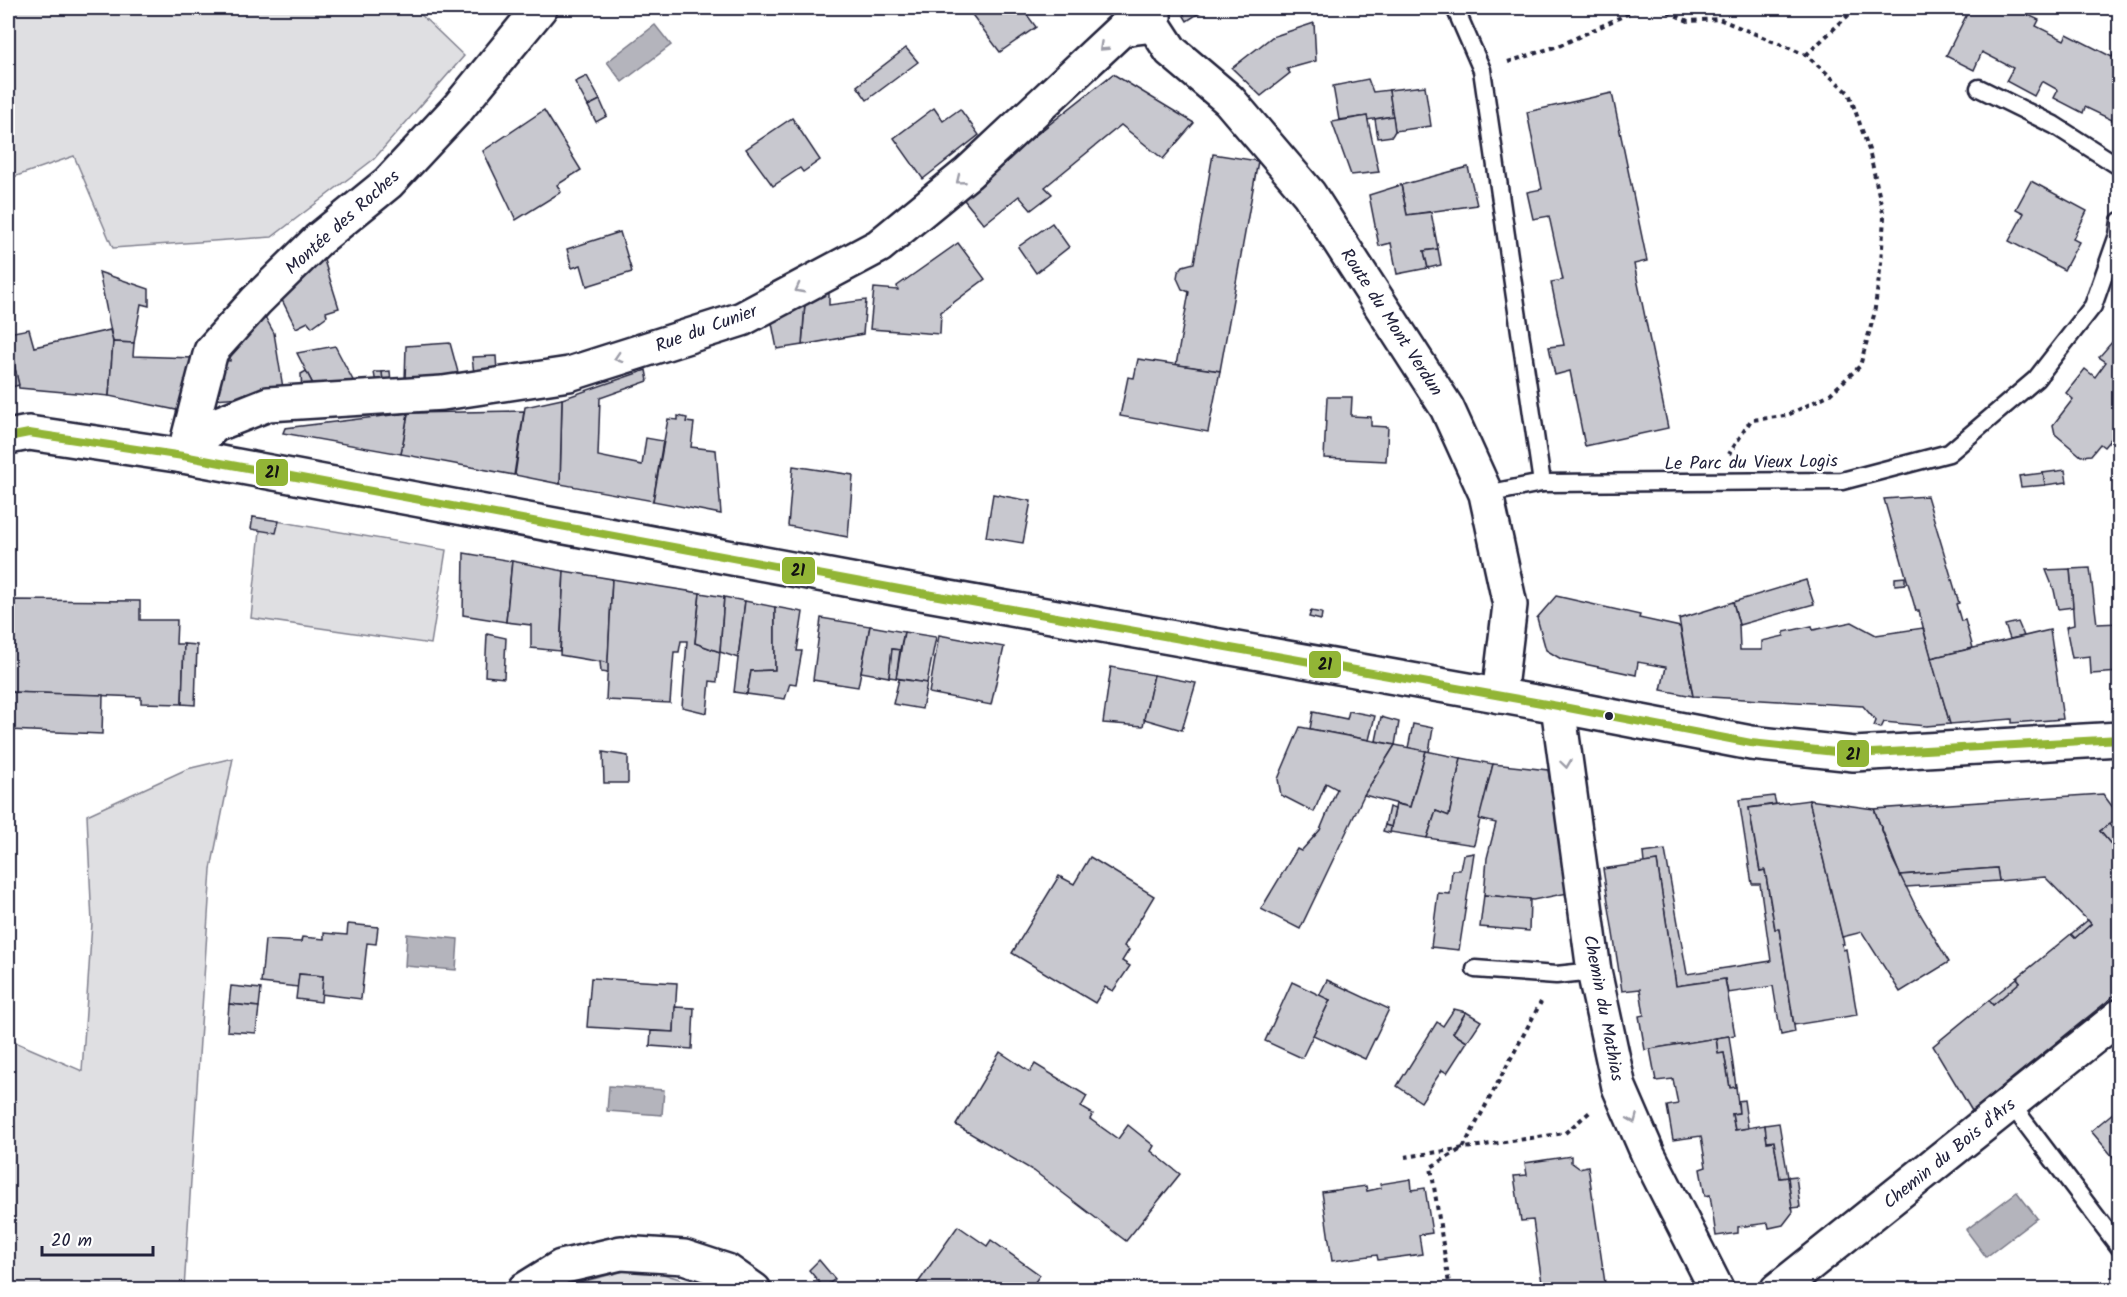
<svg xmlns="http://www.w3.org/2000/svg" width="2127" height="1297" viewBox="0 0 2127 1297" font-family="Kalam,sans-serif">
  <rect width="100%" height="100%" fill="#fff"/>
  <filter id="ink" filterUnits="userSpaceOnUse"><feTurbulence type="fractalNoise" baseFrequency=".0167" numOctaves="2"/><feDisplacementMap in="SourceGraphic" scale="12" xChannelSelector="R" yChannelSelector="G"/><feConvolveMatrix kernelMatrix="1 2 1 2 8 2 1 2 1" color-interpolation-filters="sRGB"/></filter>
  <g filter="url(#ink)">
    <g fill="#dfdfe2" stroke="#80808e" stroke-width="1.5">
      <path d="M 8,8 L 414,8 L 464,56 L 374,159 L 272,237 L 113,248 L 74,156 L 8,179 Z"/>
      <path d="M 253,517 L 446,550 L 431,644 L 251,618 L 260,531 Z"/>
      <path d="M 233,758 L 211,869 L 184,1289 L 8,1289 L 8,1039 L 82,1071 L 92,923 L 87,815 L 187,769 Z"/>
      <path d="M 640,1267 L 713,1289 L 564,1290 L 570,1285 Z"/>
    </g>
    <g fill="#b4b4bc" stroke="#7a7a88" stroke-width="1.5">
      <path d="M 655,25 L 671,45 L 622,82 L 607,62 Z"/>
      <path d="M 407,934 L 458,939 L 456,970 L 405,966 Z"/>
      <path d="M 609,1086 L 664,1090 L 662,1115 L 607,1111 Z"/>
      <path d="M 2017,1192 L 2037,1218 L 1986,1257 L 1966,1230 Z"/>
    </g>
    <g fill="#c8c8cf" stroke="#22223b" stroke-width="1.5">
      <path d="M 967,8 L 1022,8 L 1036,27 L 1000,52 Z"/>
      <path d="M 1184,8 L 1207,8 L 1187,21 L 1184,16 Z"/>
      <path d="M 1970,8 L 1995,8 L 2003,12 L 2006,8 L 2014,8 L 2039,20 L 2036,26 L 2064,40 L 2067,34 L 2112,57 L 2116,50 L 2120,52 L 2120,113 L 2117,111 L 2112,120 L 2085,107 L 2083,113 L 2054,98 L 2058,90 L 2042,81 L 2034,96 L 2006,81 L 2013,68 L 1982,52 L 1974,70 L 1946,56 Z"/>
      <path d="M 1314,23 L 1316,61 L 1287,69 L 1290,73 L 1261,96 L 1232,68 L 1272,37 Z"/>
      <path d="M 906,48 L 918,62 L 867,100 L 857,86 Z"/>
      <path d="M 1113,74 L 1194,123 L 1163,159 L 1121,125 L 1045,187 L 1052,194 L 1031,210 L 1019,196 L 984,224 L 960,195 Z"/>
      <path d="M 587,76 L 600,100 L 588,106 L 575,82 Z"/>
      <path d="M 1368,79 L 1373,92 L 1389,90 L 1393,116 L 1367,120 L 1367,116 L 1339,120 L 1333,86 Z"/>
      <path d="M 1425,86 L 1431,126 L 1395,131 L 1389,90 Z"/>
      <path d="M 1612,93 L 1647,261 L 1634,264 L 1668,428 L 1585,446 L 1570,371 L 1555,375 L 1549,347 L 1564,345 L 1551,282 L 1563,280 L 1549,216 L 1533,219 L 1527,192 L 1542,189 L 1527,112 Z"/>
      <path d="M 600,100 L 607,116 L 596,122 L 588,106 Z"/>
      <path d="M 934,108 L 943,121 L 960,109 L 979,135 L 923,179 L 894,138 Z"/>
      <path d="M 544,110 L 581,170 L 557,185 L 561,192 L 516,220 L 483,151 Z"/>
      <path d="M 1367,116 L 1379,172 L 1351,175 L 1332,122 Z"/>
      <path d="M 1393,116 L 1395,131 L 1392,136 L 1378,138 L 1375,119 Z"/>
      <path d="M 792,118 L 820,160 L 803,172 L 800,168 L 773,186 L 746,149 Z"/>
      <path d="M 1213,154 L 1258,161 L 1220,371 L 1176,365 L 1189,292 L 1182,289 L 1177,278 L 1178,272 L 1183,266 L 1194,263 Z"/>
      <path d="M 1468,167 L 1477,205 L 1407,215 L 1401,185 Z"/>
      <path d="M 2031,181 L 2087,211 L 2073,239 L 2079,242 L 2064,270 L 2009,241 L 2024,213 L 2016,209 Z"/>
      <path d="M 1401,185 L 1407,215 L 1431,212 L 1438,249 L 1424,251 L 1428,268 L 1397,274 L 1391,243 L 1379,246 L 1369,195 Z"/>
      <path d="M 1052,223 L 1069,247 L 1036,273 L 1018,247 Z"/>
      <path d="M 620,232 L 632,272 L 587,286 L 581,265 L 572,268 L 567,249 Z"/>
      <path d="M 958,243 L 985,279 L 941,312 L 940,334 L 870,329 L 874,288 L 898,290 L 897,286 Z"/>
      <path d="M 1438,249 L 1441,265 L 1428,268 L 1424,251 Z"/>
      <path d="M 323,257 L 339,308 L 326,312 L 327,316 L 312,327 L 308,322 L 296,328 L 278,292 Z"/>
      <path d="M 99,272 L 149,289 L 149,306 L 141,304 L 134,343 L 113,342 Z"/>
      <path d="M 829,287 L 829,305 L 866,300 L 863,334 L 802,345 L 805,302 Z"/>
      <path d="M 805,302 L 802,345 L 777,349 L 771,318 Z"/>
      <path d="M 260,308 L 274,333 L 284,394 L 214,399 L 221,360 L 230,361 L 231,349 Z"/>
      <path d="M 29,329 L 34,347 L 110,330 L 113,342 L 109,396 L 19,388 L 8,333 Z"/>
      <path d="M 2120,333 L 2120,428 L 2104,447 L 2100,444 L 2091,455 L 2081,456 L 2055,434 L 2053,425 L 2073,399 L 2066,393 L 2085,369 L 2095,377 L 2106,362 L 2099,357 Z"/>
      <path d="M 8,339 L 19,385 L 8,388 Z"/>
      <path d="M 113,342 L 134,343 L 133,356 L 194,358 L 181,411 L 109,396 Z"/>
      <path d="M 450,343 L 459,376 L 405,381 L 406,346 Z"/>
      <path d="M 335,346 L 356,386 L 316,390 L 297,353 Z"/>
      <path d="M 496,356 L 497,372 L 474,374 L 472,357 Z"/>
      <path d="M 1138,359 L 1220,371 L 1208,432 L 1120,416 L 1128,377 L 1134,378 Z"/>
      <path d="M 646,370 L 648,381 L 600,398 L 598,456 L 642,465 L 646,438 L 663,441 L 653,501 L 560,484 L 562,399 Z"/>
      <path d="M 306,371 L 316,390 L 302,392 L 301,374 Z"/>
      <path d="M 390,371 L 391,383 L 383,383 L 382,372 Z"/>
      <path d="M 374,372 L 382,372 L 383,383 L 376,384 Z"/>
      <path d="M 1327,397 L 1352,397 L 1351,416 L 1371,417 L 1371,426 L 1388,427 L 1386,461 L 1324,458 Z"/>
      <path d="M 562,399 L 560,484 L 515,475 L 525,407 Z"/>
      <path d="M 524,411 L 514,475 L 401,454 L 408,413 Z"/>
      <path d="M 408,413 L 401,454 L 283,433 L 285,428 Z"/>
      <path d="M 678,416 L 687,418 L 686,422 L 694,423 L 691,447 L 716,450 L 721,514 L 653,501 L 668,419 L 678,420 Z"/>
      <path d="M 793,466 L 853,475 L 848,537 L 788,526 Z"/>
      <path d="M 2065,470 L 2067,482 L 2045,485 L 2043,473 Z"/>
      <path d="M 2043,473 L 2045,485 L 2021,487 L 2019,476 Z"/>
      <path d="M 993,494 L 1031,501 L 1023,543 L 986,537 Z"/>
      <path d="M 1927,496 L 1959,603 L 1956,604 L 1961,621 L 1965,620 L 1973,648 L 1931,658 L 1919,611 L 1916,611 L 1884,499 Z"/>
      <path d="M 253,517 L 279,521 L 276,533 L 251,529 Z"/>
      <path d="M 464,553 L 512,561 L 506,622 L 463,615 Z"/>
      <path d="M 512,561 L 564,571 L 560,651 L 531,648 L 531,625 L 506,622 Z"/>
      <path d="M 2090,568 L 2097,624 L 2120,623 L 2120,672 L 2091,674 L 2090,656 L 2072,658 L 2066,627 L 2074,625 L 2070,569 Z"/>
      <path d="M 2070,569 L 2073,607 L 2058,609 L 2054,590 L 2046,570 Z"/>
      <path d="M 564,571 L 612,579 L 608,663 L 560,655 Z"/>
      <path d="M 1905,577 L 1905,584 L 1895,585 L 1895,578 Z"/>
      <path d="M 612,579 L 700,593 L 695,643 L 720,652 L 717,682 L 710,681 L 707,713 L 682,707 L 687,641 L 681,641 L 679,652 L 674,652 L 670,703 L 606,700 Z"/>
      <path d="M 1806,580 L 1814,604 L 1739,625 L 1733,602 Z"/>
      <path d="M 700,593 L 724,597 L 720,652 L 695,643 Z"/>
      <path d="M 1556,596 L 1640,615 L 1639,618 L 1680,627 L 1693,696 L 1661,690 L 1666,667 L 1638,662 L 1636,675 L 1561,659 L 1546,650 L 1537,618 Z"/>
      <path d="M 724,597 L 745,601 L 738,658 L 720,652 Z"/>
      <path d="M 8,600 L 140,601 L 140,620 L 177,620 L 176,644 L 184,644 L 182,704 L 141,703 L 141,697 L 8,692 Z"/>
      <path d="M 745,601 L 775,607 L 775,670 L 751,671 L 747,694 L 734,692 Z"/>
      <path d="M 1733,602 L 1739,625 L 1740,650 L 1762,650 L 1762,641 L 1784,636 L 1784,632 L 1812,626 L 1813,630 L 1852,622 L 1876,635 L 1923,628 L 1950,724 L 1926,726 L 1884,722 L 1881,728 L 1874,726 L 1876,721 L 1863,706 L 1693,696 L 1679,619 Z"/>
      <path d="M 775,607 L 803,612 L 797,651 L 802,651 L 796,684 L 790,683 L 785,699 L 747,694 L 751,671 L 775,670 Z"/>
      <path d="M 1311,611 L 1322,613 L 1321,620 L 1309,617 Z"/>
      <path d="M 821,618 L 870,626 L 858,687 L 813,680 Z"/>
      <path d="M 2018,622 L 2024,636 L 2010,639 L 2005,625 Z"/>
      <path d="M 870,626 L 904,632 L 900,650 L 892,649 L 889,677 L 861,672 Z"/>
      <path d="M 2050,630 L 2063,719 L 2012,723 L 2012,719 L 1950,724 L 1931,658 Z"/>
      <path d="M 904,632 L 936,637 L 927,683 L 896,678 Z"/>
      <path d="M 487,634 L 506,638 L 504,678 L 485,676 Z"/>
      <path d="M 939,635 L 1004,647 L 991,705 L 929,693 Z"/>
      <path d="M 184,644 L 197,645 L 195,705 L 182,704 Z"/>
      <path d="M 892,649 L 900,650 L 896,678 L 889,677 Z"/>
      <path d="M 600,661 L 608,663 L 608,673 L 601,672 Z"/>
      <path d="M 1111,667 L 1154,675 L 1143,726 L 1103,723 Z"/>
      <path d="M 1154,675 L 1196,683 L 1182,730 L 1144,719 Z"/>
      <path d="M 899,679 L 927,683 L 922,709 L 893,704 Z"/>
      <path d="M 8,692 L 103,695 L 102,734 L 8,730 Z"/>
      <path d="M 1349,711 L 1375,716 L 1369,740 L 1310,729 L 1313,712 L 1347,719 Z"/>
      <path d="M 1381,717 L 1399,722 L 1395,745 L 1376,741 Z"/>
      <path d="M 1413,724 L 1433,728 L 1429,752 L 1408,748 Z"/>
      <path d="M 1300,727 L 1395,745 L 1364,795 L 1300,929 L 1261,909 L 1297,849 L 1301,851 L 1320,830 L 1337,789 L 1326,783 L 1314,812 L 1281,795 L 1278,779 Z"/>
      <path d="M 1395,745 L 1426,751 L 1410,807 L 1364,795 Z"/>
      <path d="M 1426,751 L 1461,758 L 1449,816 L 1436,811 L 1427,838 L 1390,832 L 1396,804 L 1410,807 Z"/>
      <path d="M 603,752 L 628,756 L 628,783 L 604,783 Z"/>
      <path d="M 1461,758 L 1493,764 L 1474,845 L 1427,838 L 1436,811 L 1449,816 Z"/>
      <path d="M 1493,764 L 1548,770 L 1568,893 L 1533,900 L 1484,895 L 1487,858 L 1496,823 L 1479,819 Z"/>
      <path d="M 2103,794 L 2120,817 L 2100,831 L 2120,855 L 2120,991 L 1972,1111 L 1933,1046 L 1989,1000 L 1993,1005 L 2020,982 L 2017,978 L 2071,934 L 2075,938 L 2091,924 L 2045,877 L 1999,881 L 1997,868 L 1900,875 L 1874,809 Z"/>
      <path d="M 1774,796 L 1776,804 L 1749,808 L 1760,871 L 1765,870 L 1775,929 L 1779,929 L 1795,1032 L 1781,1035 L 1773,986 L 1728,993 L 1725,979 L 1676,986 L 1657,861 L 1644,863 L 1643,853 L 1665,850 L 1687,974 L 1771,961 L 1760,884 L 1752,884 L 1739,800 Z"/>
      <path d="M 1809,800 L 1844,944 L 1842,944 L 1843,950 L 1846,949 L 1857,1015 L 1794,1025 L 1779,929 L 1775,929 L 1765,870 L 1760,871 L 1749,808 Z"/>
      <path d="M 1809,800 L 1874,809 L 1893,860 L 1916,907 L 1949,962 L 1900,992 L 1862,932 L 1842,937 Z"/>
      <path d="M 1389,807 L 1395,809 L 1391,827 L 1385,825 Z"/>
      <path d="M 2109,824 L 2120,839 L 2120,855 L 2100,831 Z"/>
      <path d="M 1385,825 L 1391,827 L 1390,833 L 1383,831 Z"/>
      <path d="M 1474,853 L 1459,950 L 1431,947 L 1438,893 L 1450,894 L 1452,870 L 1460,870 L 1463,855 Z"/>
      <path d="M 1090,857 L 1154,896 L 1124,946 L 1129,950 L 1122,961 L 1130,966 L 1113,991 L 1105,987 L 1095,1003 L 1012,953 L 1059,876 L 1074,884 Z"/>
      <path d="M 1657,861 L 1676,986 L 1725,979 L 1735,1035 L 1645,1050 L 1639,1016 L 1644,1015 L 1640,989 L 1622,991 L 1603,869 Z"/>
      <path d="M 1997,868 L 1999,881 L 1906,887 L 1900,875 Z"/>
      <path d="M 1484,895 L 1530,899 L 1529,931 L 1480,927 Z"/>
      <path d="M 2088,920 L 2091,924 L 2075,938 L 2071,934 Z"/>
      <path d="M 348,924 L 378,927 L 376,944 L 367,943 L 361,999 L 321,994 L 323,976 L 299,974 L 298,987 L 261,983 L 265,940 L 301,942 L 302,937 L 324,939 L 324,933 L 347,935 Z"/>
      <path d="M 299,974 L 323,976 L 321,1002 L 296,999 Z"/>
      <path d="M 591,978 L 677,983 L 674,1032 L 587,1027 Z"/>
      <path d="M 2017,978 L 2020,982 L 1993,1005 L 1989,1000 Z"/>
      <path d="M 1327,980 L 1389,1009 L 1365,1059 L 1313,1035 L 1330,1000 L 1319,996 Z"/>
      <path d="M 1292,982 L 1330,1000 L 1302,1058 L 1265,1041 Z"/>
      <path d="M 231,986 L 261,989 L 259,1007 L 229,1004 Z"/>
      <path d="M 229,1004 L 259,1007 L 256,1033 L 227,1031 Z"/>
      <path d="M 675,1007 L 694,1008 L 692,1049 L 650,1046 L 651,1031 L 674,1032 Z"/>
      <path d="M 1454,1009 L 1466,1012 L 1453,1033 L 1467,1042 L 1447,1073 L 1442,1070 L 1421,1102 L 1397,1086 L 1437,1022 L 1443,1026 Z"/>
      <path d="M 1466,1012 L 1481,1021 L 1467,1042 L 1453,1033 Z"/>
      <path d="M 1729,1036 L 1736,1087 L 1730,1088 L 1724,1053 L 1718,1054 L 1716,1038 Z"/>
      <path d="M 1716,1038 L 1718,1054 L 1724,1053 L 1730,1088 L 1736,1087 L 1739,1113 L 1732,1114 L 1735,1130 L 1765,1125 L 1767,1142 L 1774,1141 L 1780,1178 L 1788,1177 L 1793,1212 L 1783,1225 L 1769,1228 L 1768,1223 L 1738,1227 L 1738,1233 L 1716,1236 L 1710,1195 L 1705,1196 L 1700,1169 L 1706,1167 L 1701,1136 L 1673,1140 L 1667,1106 L 1678,1104 L 1673,1079 L 1656,1081 L 1650,1049 Z"/>
      <path d="M 1000,1052 L 1030,1072 L 1035,1064 L 1087,1096 L 1081,1107 L 1093,1114 L 1090,1119 L 1118,1139 L 1128,1125 L 1154,1146 L 1151,1151 L 1180,1174 L 1126,1241 L 1034,1171 L 956,1125 Z"/>
      <path d="M 1744,1100 L 1748,1128 L 1735,1130 L 1732,1114 L 1739,1113 L 1738,1101 Z"/>
      <path d="M 2120,1107 L 2120,1165 L 2091,1131 Z"/>
      <path d="M 1779,1123 L 1788,1177 L 1780,1178 L 1774,1141 L 1767,1142 L 1765,1125 Z"/>
      <path d="M 1571,1156 L 1571,1162 L 1579,1168 L 1588,1166 L 1606,1290 L 1543,1290 L 1533,1220 L 1521,1221 L 1514,1176 L 1527,1175 L 1525,1163 Z"/>
      <path d="M 1796,1176 L 1800,1207 L 1792,1208 L 1788,1177 Z"/>
      <path d="M 1411,1179 L 1412,1190 L 1425,1188 L 1432,1233 L 1419,1235 L 1422,1254 L 1378,1260 L 1377,1255 L 1332,1261 L 1322,1192 L 1366,1186 L 1367,1191 L 1381,1188 L 1380,1184 Z"/>
      <path d="M 958,1226 L 987,1246 L 991,1240 L 1040,1275 L 1032,1286 L 1036,1290 L 913,1290 Z"/>
      <path d="M 819,1260 L 835,1279 L 824,1288 L 809,1270 Z"/>
    </g>
    <g fill="none" stroke-linecap="round" stroke-linejoin="round">
      <g stroke="#22223b" stroke-width="21">
        <g id="service">
          <path d="M 1455,8 L 1482,70 L 1542,483"/>
          <path d="M 1979,88 L 2054,125 L 2120,167"/>
          <path d="M 1486,494 L 1542,483 L 1842,481 L 1949,453 L 2036,379 L 2093,306 L 2118,235 L 2120,221"/>
          <path d="M 1475,969 L 1556,975 L 1594,971"/>
          <path d="M 2011,1104 L 2120,1248"/>
        </g>
      </g>
      <g stroke="#22223b" stroke-width="38">
        <g id="minor">
          <path d="M 184,455 L 211,351 L 256,301 L 318,240 L 388,183 L 458,108 L 540,8"/>
          <path d="M 183,456 L 215,425 L 268,404 L 443,393 L 569,374 L 742,319 L 879,246 L 968,173 L 1122,29 L 1154,25"/>
          <path d="M 1558,706 L 1594,971 L 1619,1087 L 1648,1154 L 1717,1290"/>
          <path d="M 524,1290 L 561,1267 L 621,1253 L 684,1257 L 727,1271 L 754,1290"/>
          <path d="M 1777,1290 L 2120,1016"/>
        </g>
      </g>
      <g stroke="#22223b" stroke-width="38">
        <path id="tertiary" d="M 1154,8 L 1154,25 L 1171,51 L 1229,100 L 1309,194 L 1447,408 L 1486,494 L 1510,605 L 1499,696"/>
      </g>
      <g stroke="#22223b" stroke-width="38">
        <path id="secondary" d="M 8,437 L 29,433 L 183,456 L 910,591 L 1558,706 L 1751,743 L 1854,754 L 2120,739"/>
      </g>
      <g stroke="#22223b" stroke-width="4" stroke-dasharray="4.5 4.5" stroke-linecap="butt">
        <path d="M 1660,8 L 1688,21 L 1719,19 L 1806,55 L 1849,93 L 1869,150 L 1884,217 L 1881,263 L 1874,315 L 1860,366 L 1830,394 L 1786,416 L 1751,420 L 1729,454"/>
        <path d="M 1806,55 L 1856,8"/>
        <path d="M 1508,62 L 1561,45 L 1640,8"/>
        <path d="M 1405,1157 L 1565,1133 L 1591,1111"/>
        <path d="M 1450,1290 L 1431,1167 L 1463,1148 L 1541,1002"/>
      </g>
      <use href="#service" stroke="#fff" stroke-width="16"/>
      <use href="#minor" stroke="#fff" stroke-width="33"/>
      <use href="#tertiary" stroke="#fff" stroke-width="33"/>
      <use href="#secondary" stroke="#fff" stroke-width="33"/>
      <g stroke="#fff" stroke-width="12">
        <path id="bus-1" d="M 8,437 L 29,433 L 183,456 L 910,591 L 1558,706 L 1751,743 L 1854,754 L 2120,739"/>
      </g>
      <use href="#bus-1" stroke="#92b536" stroke-width="8"/>
    </g>
    <defs><path id="oneway-chevron" d="M-2-3.5L2.5 0L-2 3.5" fill="none" stroke-width="1.6" stroke-linecap="round" stroke-linejoin="round" transform="scale(1.5)"/></defs>
    <g stroke="#9c9ca7">
      <use href="#oneway-chevron" transform="translate(1103 47) rotate(137)"/>
      <use href="#oneway-chevron" transform="translate(960 180) rotate(141)"/>
      <use href="#oneway-chevron" transform="translate(799 289) rotate(152)"/>
      <use href="#oneway-chevron" transform="translate(618 358) rotate(162)"/>
      <use href="#oneway-chevron" transform="translate(1566 764) rotate(82)"/>
      <use href="#oneway-chevron" transform="translate(1633 1119) rotate(67)"/>
    </g>
  </g>
  <circle fill="#22223b" stroke="#fff" stroke-width="2" cx="1609" cy="716" r="5"/>
  <g text-anchor="middle" stroke-width="4.5" stroke-linejoin="round" paint-order="stroke">
    <g font-size="18" fill="#22223b" stroke="#fff">
      <text transform="translate(342 222) rotate(-42)" y="6">Montée des Roches</text>
      <text transform="translate(1392 322) rotate(57)" y="6">Route du Mont Verdun</text>
      <text transform="translate(706 328) rotate(-20)" y="6">Rue du Cunier</text>
      <text transform="translate(1751 462) rotate(-1)" y="6">Le Parc du Vieux Logis</text>
      <text transform="translate(1604 1008) rotate(79)" y="6">Chemin du Mathias</text>
      <text transform="translate(1949 1153) rotate(-39)" y="6">Chemin du Bois d'Ars</text>
    </g>
  </g>
  <g stroke="#fff" stroke-width="2">
    <rect x="255" y="458" width="34" height="29" rx="6" fill="#92b536"/>
    <rect x="781" y="556" width="35" height="29" rx="6" fill="#92b536"/>
    <rect x="1308" y="650" width="34" height="29" rx="6" fill="#92b536"/>
    <rect x="1836" y="739" width="34" height="29" rx="6" fill="#92b536"/>
  </g>
  <g font-size="16" text-anchor="middle" font-weight="bold" fill="#111">
    <text x="272" y="478">21</text>
    <text x="798" y="576">21</text>
    <text x="1325" y="670">21</text>
    <text x="1853" y="760">21</text>
  </g>
  <rect width="2127" height="1297" fill="none" stroke="#fff" stroke-width="30"/>
  <rect x="15" y="15" width="2097" height="1267" fill="none" stroke="#22223b" stroke-width="2" filter="url(#ink)"/>
  <path d="M42 1246v9h111v-9" fill="none" stroke="#22223b" stroke-width="3"/>
  <text x="51" y="1246" font-size="18" fill="#22223b" stroke="#ffffff" stroke-width="4.5" paint-order="stroke">20 m</text>
</svg>
